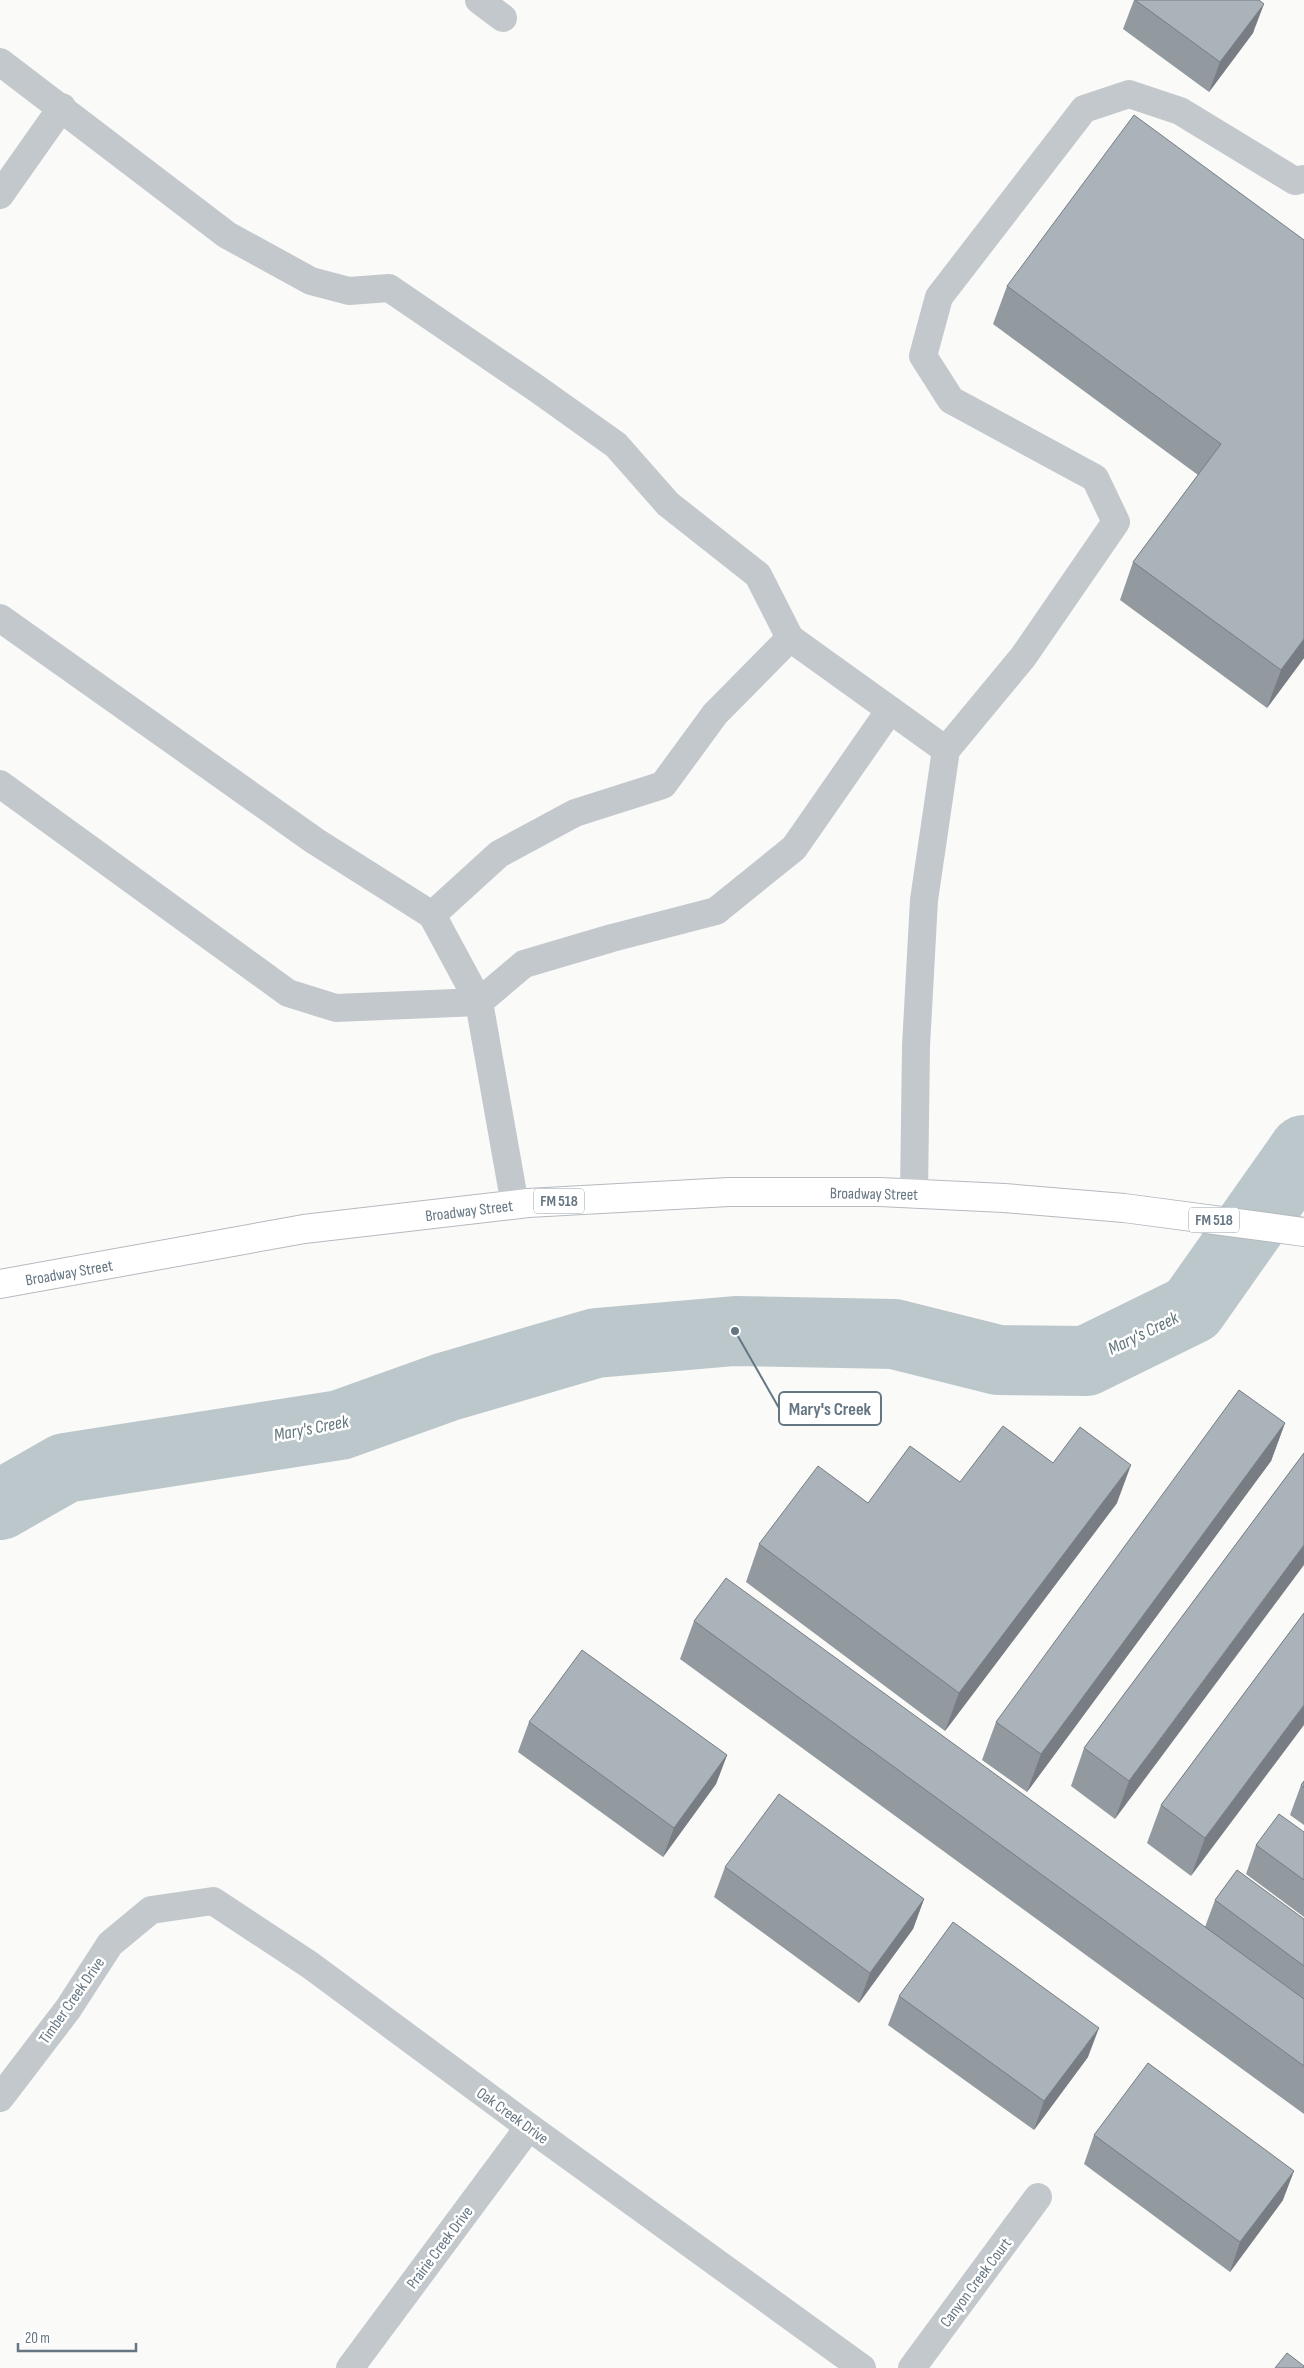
<svg xmlns="http://www.w3.org/2000/svg" width="1304" height="2368" viewBox="0 0 1304 2368" font-family="'Sofia Sans Condensed',sans-serif">
  <rect width="100%" height="100%" fill="#fafaf8"/>
  <g fill="none" stroke-linecap="round" stroke-linejoin="round">
    <path stroke="#bbc7cb" stroke-width="70" d="M 0,1505 L 65,1468 L 340,1425 L 446,1387 L 596,1343 L 735,1331 L 894,1334 L 998,1360 L 1086,1361 L 1192,1309 L 1304,1150"/>
    <g stroke="#b5babe" stroke-width="30">
      <path id="major" d="M 0,1284 L 304,1229 L 528,1203 L 729,1192 L 880,1192 L 1004,1198 L 1124,1208 L 1304,1232"/>
    </g>
    <g stroke="#c3c8cc" stroke-width="28">
      <path d="M 479,0 L 503,18"/>
      <path d="M 0,62 L 227,235 L 311,281 L 349,291 L 389,288 L 536,388 L 616,445 L 668,504 L 758,575 L 790,638 L 946,750"/>
      <path d="M 0,195 L 62,107"/>
      <path d="M 0,618 L 315,841 L 432,915 L 479,1002 L 336,1008 L 288,993 L 0,784"/>
      <path d="M 432,915 L 499,854 L 575,813 L 663,785 L 715,714 L 790,638"/>
      <path d="M 914,1194 L 916,1046 L 924,900 L 946,750 L 1023,657 L 1116,522 L 1095,478 L 951,400 L 923,356 L 939,297 L 1084,109 L 1129,94 L 1180,111 L 1295,181 L 1304,179"/>
      <path d="M 515,1205 L 479,1002 L 524,964 L 612,938 L 716,911 L 794,848 L 890,710"/>
      <path d="M 0,2098 L 68,2009 L 110,1944 L 151,1910 L 213,1901 L 310,1965 L 529,2127 L 862,2368"/>
      <path d="M 350,2368 L 529,2127"/>
      <path d="M 912,2368 L 1038,2197"/>
    </g>
    <use href="#major" stroke="#fff" stroke-width="28"/>
  </g>
  <g fill="#929a9f">
    <path d="M 1134,0 L 1259,0 L 1253,33 L 1209,92 L 1123,29 Z"/>
    <path d="M 1304,240 L 1304,658 L 1267,708 L 1120,600 L 1133,562 L 1198,475 L 993,324 L 1007,286 Z"/>
    <path d="M 1285,1423 L 1271,1461 L 1027,1792 L 982,1760 L 996,1722 Z"/>
    <path d="M 1304,1453 L 1115,1819 L 1071,1786 L 1084,1748 Z"/>
    <path d="M 1053,1463 L 1117,1503 L 945,1731 L 746,1582 L 759,1544 L 868,1503 L 960,1482 Z"/>
    <path d="M 1304,1613 L 1191,1876 L 1147,1843 L 1161,1805 Z"/>
    <path d="M 694,1621 L 1205,1927 L 1215,1900 L 1304,1919 L 1304,2114 L 680,1659 Z"/>
    <path d="M 529,1722 L 727,1755 L 716,1784 L 663,1857 L 518,1752 Z"/>
    <path d="M 1304,1781 L 1304,1825 L 1290,1815 L 1301,1785 Z"/>
    <path d="M 1304,1832 L 1304,1917 L 1246,1874 L 1256,1845 Z"/>
    <path d="M 725,1867 L 924,1899 L 913,1929 L 859,2003 L 714,1897 Z"/>
    <path d="M 899,1996 L 1088,2057 L 1034,2130 L 888,2025 Z"/>
    <path d="M 1094,2135 L 1283,2200 L 1230,2272 L 1084,2164 Z"/>
  </g>
  <g fill="#777d82">
    <path d="M 1264,4 L 1253,33 L 1209,92 L 1220,62 Z"/>
    <path d="M 1304,639 L 1304,658 L 1267,708 L 1281,670 Z"/>
    <path d="M 1285,1423 L 1271,1461 L 1027,1792 L 1041,1754 Z"/>
    <path d="M 1131,1465 L 1117,1503 L 945,1731 L 959,1693 Z"/>
    <path d="M 1304,1545 L 1304,1565 L 1115,1819 L 1129,1781 Z"/>
    <path d="M 1304,1705 L 1304,1725 L 1191,1876 L 1205,1838 Z"/>
    <path d="M 727,1755 L 716,1784 L 663,1857 L 674,1828 Z"/>
    <path d="M 924,1899 L 913,1929 L 859,2003 L 870,1973 Z"/>
    <path d="M 1099,2028 L 1088,2057 L 1034,2130 L 1044,2101 Z"/>
    <path d="M 1294,2171 L 1283,2200 L 1230,2272 L 1240,2242 Z"/>
  </g>
  <g fill="#aab3b9" stroke="#777d82">
    <path d="M 1135,0 L 1259,0 L 1264,4 L 1220,62 Z"/>
    <path d="M 1134,115 L 1304,240 L 1304,639 L 1281,670 L 1133,562 L 1221,444 L 1007,286 Z"/>
    <path d="M 1239,1390 L 1285,1423 L 1041,1754 L 996,1722 Z"/>
    <path d="M 1003,1426 L 1053,1463 L 1080,1427 L 1131,1465 L 959,1693 L 759,1544 L 818,1466 L 868,1503 L 910,1446 L 960,1482 Z"/>
    <path d="M 1304,1453 L 1304,1545 L 1129,1781 L 1084,1748 Z"/>
    <path d="M 726,1578 L 1304,1999 L 1304,2066 L 694,1621 Z"/>
    <path d="M 1304,1613 L 1304,1705 L 1205,1838 L 1161,1805 Z"/>
    <path d="M 582,1650 L 727,1755 L 674,1828 L 529,1722 Z"/>
    <path d="M 1304,1781 L 1304,1788 L 1301,1785 Z"/>
    <path d="M 779,1794 L 924,1899 L 870,1973 L 725,1867 Z"/>
    <path d="M 1279,1814 L 1304,1832 L 1304,1880 L 1256,1845 Z"/>
    <path d="M 1237,1870 L 1304,1919 L 1304,1966 L 1215,1900 Z"/>
    <path d="M 953,1922 L 1099,2028 L 1044,2101 L 899,1996 Z"/>
    <path d="M 1148,2063 L 1294,2171 L 1240,2242 L 1094,2135 Z"/>
    <path d="M 1287,2353 L 1304,2366 L 1304,2368 L 1275,2368 Z"/>
  </g>
  <g text-anchor="middle" stroke-width="5" stroke-linejoin="round" paint-order="stroke">
    <g fill="#fff" stroke="#939fa8" stroke-width="1">
      <rect x="534" y="1188.5" width="50" height="25" rx="4"/>
      <rect x="1189" y="1207.5" width="50" height="25" rx="4"/>
    </g>
    <g font-size="15" font-weight="bold" fill="#657683">
      <text x="559" y="1206">FM 518</text>
      <text x="1214" y="1225">FM 518</text>
    </g>
    <g font-size="16" fill="#657683" stroke="#fff">
      <text transform="translate(874 1193) rotate(1)" y="6">Broadway Street</text>
      <text transform="translate(469 1210) rotate(-7)" y="6">Broadway Street</text>
      <text transform="translate(69 1272) rotate(-10)" y="6">Broadway Street</text>
      <text transform="translate(71 2000) rotate(-55)" y="6">Timber Creek Drive</text>
      <text transform="translate(513 2115) rotate(36)" y="6">Oak Creek Drive</text>
      <text transform="translate(439 2247) rotate(-53)" y="6">Prairie Creek Drive</text>
      <text transform="translate(975 2282) rotate(-53)" y="6">Canyon Creek Court</text>
    </g>
    <g font-size="18" font-style="italic" fill="#60757c" stroke="#fff">
      <text transform="translate(1143 1333) rotate(-26)" y="6">Mary's Creek</text>
      <text transform="translate(311 1428) rotate(-11)" y="6">Mary's Creek</text>
    </g>
  </g>
  <path fill="none" stroke="#657683" stroke-width="2" d="M735 1331L779 1408"/>
  <circle fill="#657683" stroke="#fff" stroke-width="2" cx="735" cy="1331" r="5"/>
  <rect fill="#fff" stroke="#657683" stroke-width="2" x="779" y="1392" width="102" height="33" rx="5"/>
  <g font-size="18" text-anchor="middle" font-weight="bold" fill="#657683">
    <text x="830" y="1415">Mary's Creek</text>
  </g>
  <path d="M18 2343v8h118v-8" fill="none" stroke="#657683" stroke-width="2.5"/>
  <text x="25" y="2343" font-size="15" fill="#657683" stroke="#ffffff" stroke-width="4" paint-order="stroke">20 m</text>
</svg>
